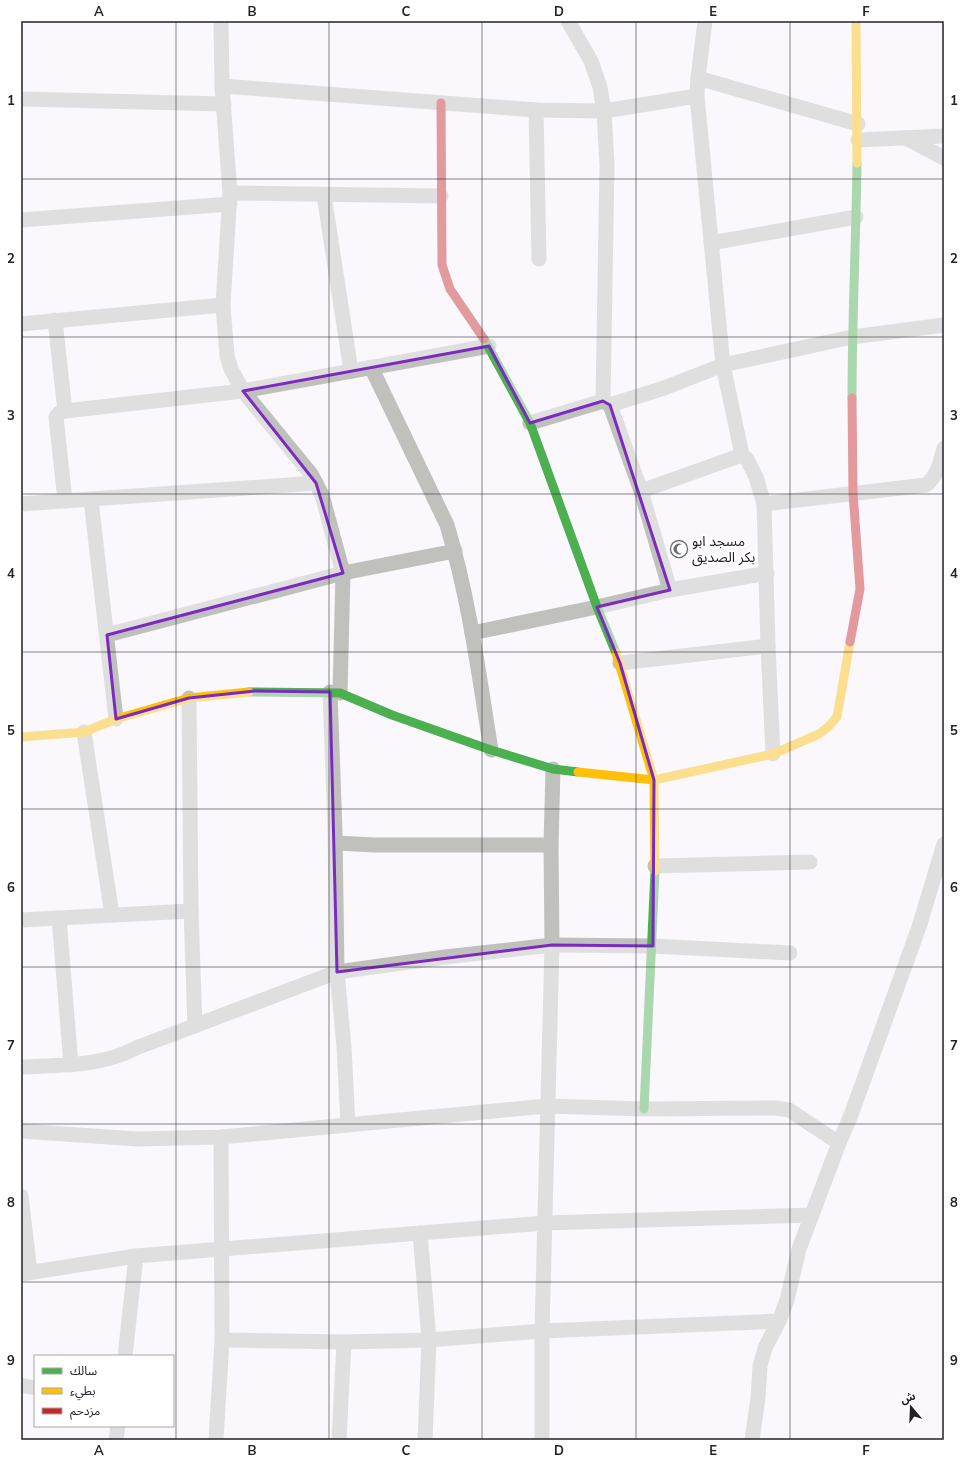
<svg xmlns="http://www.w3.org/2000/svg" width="965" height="1461" viewBox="0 0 965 1461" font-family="Mulish,'Noto Sans Arabic',sans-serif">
  <rect width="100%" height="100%" fill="#faf8fd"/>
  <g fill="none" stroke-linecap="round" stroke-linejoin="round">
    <g stroke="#c0c1bd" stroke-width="15">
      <path d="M 221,21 L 222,86 L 230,193 L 223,305 L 227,356 L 231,369 L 243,391 L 311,474 L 322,495 L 343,573 L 340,693"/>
      <path d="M 568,21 L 591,61 L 600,87 L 604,111 L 607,165 L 603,401"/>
      <path d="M 705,21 L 698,78 L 697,96 L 723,365 L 742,455 L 747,459 L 756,477 L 764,504 L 768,646 L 773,754"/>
      <path d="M 698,78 L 858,124"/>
      <path d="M 222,86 L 536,110 L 604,111 L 697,96"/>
      <path d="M 21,99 L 224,104"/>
      <path d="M 536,110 L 539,259"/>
      <path d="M 906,138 L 944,158"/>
      <path d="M 858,140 L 944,136"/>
      <path d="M 230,193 L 441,196"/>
      <path d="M 324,195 L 351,371"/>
      <path d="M 21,220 L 230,204"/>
      <path d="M 711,243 L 856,217"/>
      <path d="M 55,320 L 65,411"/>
      <path d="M 21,324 L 223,305"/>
      <path d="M 371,367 L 447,525 C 469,598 479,675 491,750"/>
      <path d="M 610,405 L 641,491 L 670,590"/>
      <path d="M 530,423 L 603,401 L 610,405 L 664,388 L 723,365 L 852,337 L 944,325"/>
      <path d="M 641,491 L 742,455"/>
      <path d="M 91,500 L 116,719"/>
      <path d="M 65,501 L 56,417 L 59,413 L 65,411 L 243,391 L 489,346"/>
      <path d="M 21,504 L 316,483"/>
      <path d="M 764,504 L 926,485 C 938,476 940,462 944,448"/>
      <path d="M 472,633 L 597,607 L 670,590 L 767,573"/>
      <path d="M 107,635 L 343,573 L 455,551"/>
      <path d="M 620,663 L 768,646"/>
      <path d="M 330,692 L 335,831 L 337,972 L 344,1047 L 348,1125"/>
      <path d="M 189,698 L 191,911 L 195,1026"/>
      <path d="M 84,732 L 112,915"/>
      <path d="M 336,843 L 375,845 L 551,845"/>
      <path d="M 655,866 L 810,862"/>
      <path d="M 59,918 L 71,1065"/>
      <path d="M 21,920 L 191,911"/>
      <path d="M 21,1067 C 60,1065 101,1067 136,1048 L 337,972 L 445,957 L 552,945 L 653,946 L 790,953"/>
      <path d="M 21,1131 L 137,1139 L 221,1137 L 547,1106 L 644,1109 L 776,1108 L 789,1110 L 839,1143"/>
      <path d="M 21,1196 L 30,1272"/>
      <path d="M 420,1233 L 429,1340 L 425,1440"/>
      <path d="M 21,1274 L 136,1256 L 545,1223 L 812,1215"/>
      <path d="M 222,1340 L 344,1342 L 429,1340 L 542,1331 L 779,1321"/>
      <path d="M 125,1356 L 136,1256"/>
      <path d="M 21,1385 L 35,1388"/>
      <path d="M 116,1440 L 118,1426"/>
      <path d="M 216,1440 L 222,1340 L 221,1137"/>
      <path d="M 339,1440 L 344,1342"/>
      <path d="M 542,1440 L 542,1331 L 552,945 L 551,845 L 553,769"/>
      <path d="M 752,1440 L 758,1398 L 760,1366 L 765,1348 L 779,1321 L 787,1300 L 799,1249 L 839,1143 L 851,1115 L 919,927 L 944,844"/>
    </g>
    <g stroke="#4caf50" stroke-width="9">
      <path d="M 484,339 L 530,423 L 597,607 L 616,653"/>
      <path d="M 852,398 C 852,320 856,241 857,163"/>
      <path d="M 249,692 L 340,693 L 392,715 L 491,750 L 553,769 L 578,772"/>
      <path d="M 644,1109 L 655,871"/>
    </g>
    <g stroke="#ffc107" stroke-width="9">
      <path d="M 856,21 L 857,163"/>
      <path d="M 616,653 L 654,780 L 655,871"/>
      <path d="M 21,737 L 84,732 L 116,719 L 189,698 L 249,692"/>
      <path d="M 578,772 L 654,780 L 773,754 L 819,734 L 828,727 L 837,717 L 850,642"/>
    </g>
    <g stroke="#c62828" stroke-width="9">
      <path d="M 441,103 L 442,265 L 450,289 L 484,339"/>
      <path d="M 850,642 L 860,589 L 853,493 L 852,398"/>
    </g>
  </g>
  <path d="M0 0H965V1461H0ZM 489,346 L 530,423 L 603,401 L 610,405 L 670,590 L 597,607 L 620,663 L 654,780 L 653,946 L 552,945 L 337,972 L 330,692 L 255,691 L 189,698 L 116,719 L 107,635 L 343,573 L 316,483 L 243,391 Z" fill="#faf8fd" fill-opacity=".55" fill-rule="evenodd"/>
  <path fill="none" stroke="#7b2cbf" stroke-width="3" stroke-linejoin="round" d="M 489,346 L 530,423 L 603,401 L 610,405 L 670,590 L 597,607 L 620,663 L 654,780 L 653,946 L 552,945 L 337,972 L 330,692 L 255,691 L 189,698 L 116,719 L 107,635 L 343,573 L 316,483 L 243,391 Z"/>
  <path fill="none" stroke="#232028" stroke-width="1" stroke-opacity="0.55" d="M 176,21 L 176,1440M 329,21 L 329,1440M 482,21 L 482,1440M 636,21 L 636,1440M 790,21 L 790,1440M 21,179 L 944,179M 21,337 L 944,337M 21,494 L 944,494M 21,652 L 944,652M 21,809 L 944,809M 21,967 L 944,967M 21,1124 L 944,1124M 21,1282 L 944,1282"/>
  <defs>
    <g id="mosque-ring" transform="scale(0.9)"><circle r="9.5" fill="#fff" stroke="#6e6c73" stroke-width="1.5"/><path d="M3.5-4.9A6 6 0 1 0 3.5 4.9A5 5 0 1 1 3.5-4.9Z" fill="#6e6c73"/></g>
  </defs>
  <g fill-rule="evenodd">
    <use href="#mosque-ring" x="679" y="549"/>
  </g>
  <g text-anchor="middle" stroke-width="4" stroke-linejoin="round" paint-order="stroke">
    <g font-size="14" fill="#232028" stroke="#fff" text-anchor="start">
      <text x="692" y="546">مسجد ابو<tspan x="692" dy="16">بكر الصديق</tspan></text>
    </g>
  </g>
  <rect width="965" height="1461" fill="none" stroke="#ffffff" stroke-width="44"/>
  <rect x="34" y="1355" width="140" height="72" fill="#ffffff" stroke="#a7a6a9"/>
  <rect x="42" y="1368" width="20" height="6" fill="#4caf50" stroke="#a7a6a9"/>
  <text x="70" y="1375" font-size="12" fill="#232028">سالك</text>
  <rect x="42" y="1388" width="20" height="6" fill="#ffc107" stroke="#a7a6a9"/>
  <text x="70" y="1395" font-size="12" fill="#232028">بطيء</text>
  <rect x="42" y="1408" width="20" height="6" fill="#c62828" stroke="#a7a6a9"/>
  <text x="70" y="1415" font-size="12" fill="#232028">مزدحم</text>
  <g transform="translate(911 1407) rotate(341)" stroke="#ffffff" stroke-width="3" paint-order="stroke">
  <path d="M0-3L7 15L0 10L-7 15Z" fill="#232028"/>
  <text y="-6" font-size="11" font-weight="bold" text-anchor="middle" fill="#232028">ش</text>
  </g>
  <rect x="22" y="22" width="921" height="1417" fill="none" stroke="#232028" stroke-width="1.5"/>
  <g font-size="13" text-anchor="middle" font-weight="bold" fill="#232028">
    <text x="99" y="16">A</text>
    <text x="252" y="16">B</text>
    <text x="406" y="16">C</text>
    <text x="559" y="16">D</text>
    <text x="713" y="16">E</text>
    <text x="866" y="16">F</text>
    <text x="11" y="105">1</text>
    <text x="954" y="105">1</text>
    <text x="11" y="263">2</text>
    <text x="954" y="263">2</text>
    <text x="11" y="420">3</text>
    <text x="954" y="420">3</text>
    <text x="11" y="578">4</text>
    <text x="954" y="578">4</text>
    <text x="11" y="735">5</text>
    <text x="954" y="735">5</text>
    <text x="11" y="892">6</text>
    <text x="954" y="892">6</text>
    <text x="11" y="1050">7</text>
    <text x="954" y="1050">7</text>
    <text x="11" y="1207">8</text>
    <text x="954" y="1207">8</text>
    <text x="11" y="1365">9</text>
    <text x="954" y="1365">9</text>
    <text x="99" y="1455">A</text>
    <text x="252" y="1455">B</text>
    <text x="406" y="1455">C</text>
    <text x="559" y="1455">D</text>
    <text x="713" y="1455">E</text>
    <text x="866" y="1455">F</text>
  </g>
</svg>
